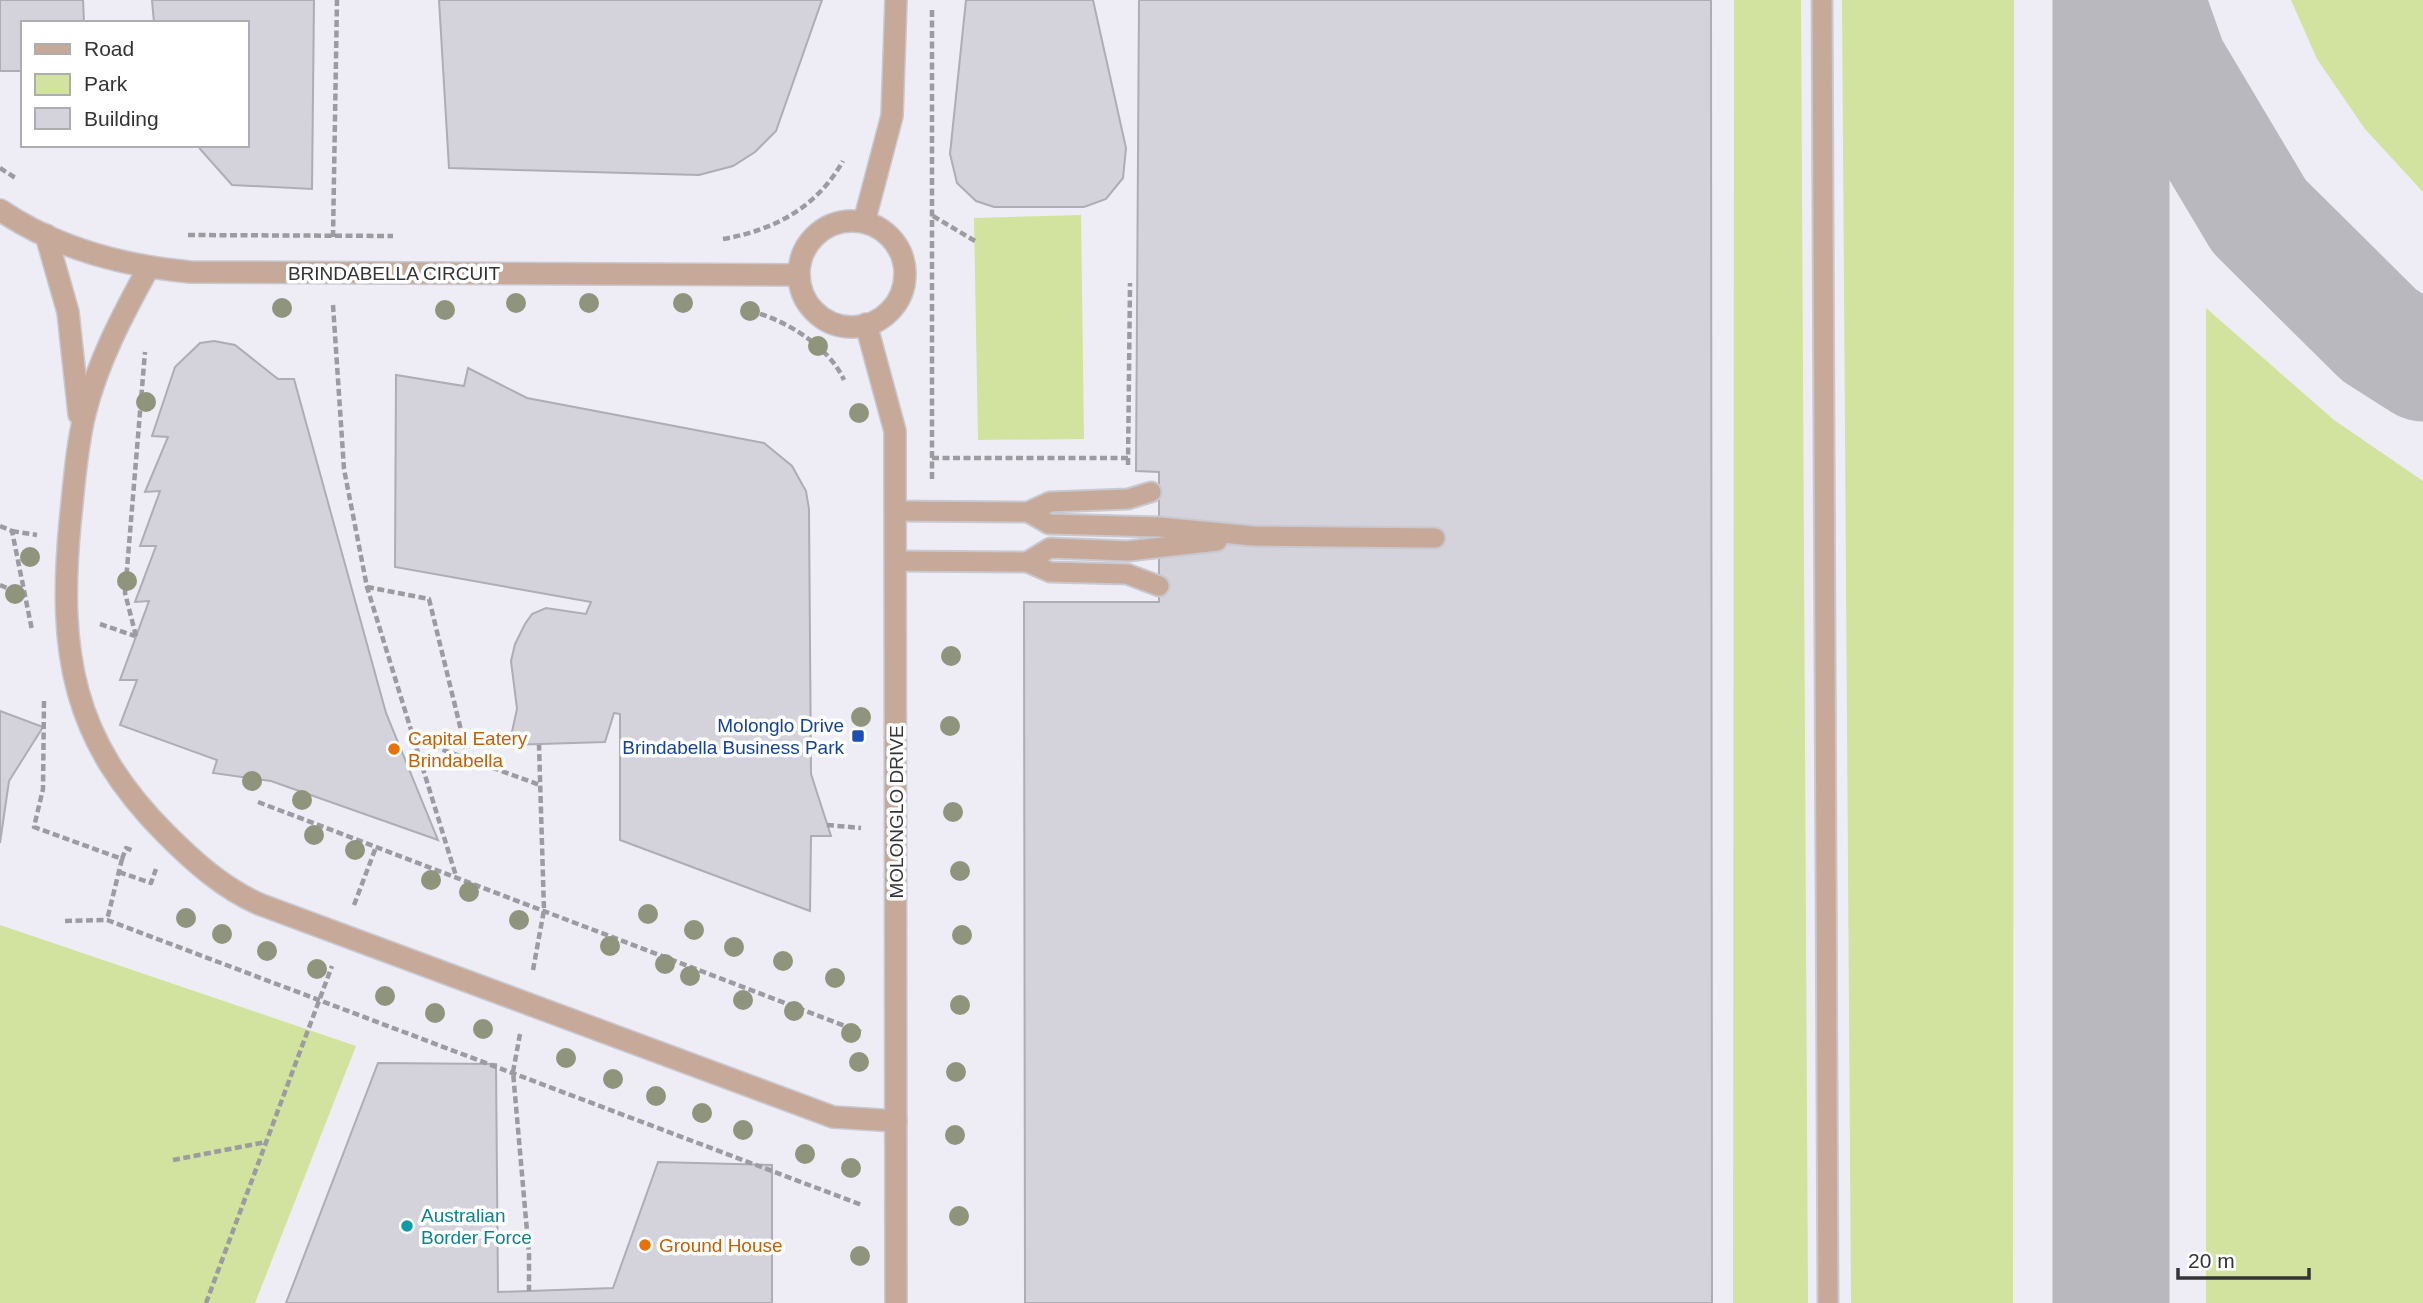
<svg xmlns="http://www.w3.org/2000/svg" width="2423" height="1303" viewBox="0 0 2423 1303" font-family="Arial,sans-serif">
  <rect width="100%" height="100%" fill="#eeedf5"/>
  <g fill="#d1e39e">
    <path d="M 1734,0 L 1801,0 L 1808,1303 L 1733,1303 Z"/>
    <path d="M 1842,0 L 2014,0 L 2013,1303 L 1851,1303 Z"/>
    <path d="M 2291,0 L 2423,0 L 2423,192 L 2365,129 L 2317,59 Z"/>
    <path d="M 1081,215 L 1084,439 L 978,440 L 974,218 Z"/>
    <path d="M 2206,308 L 2334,420 L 2423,481 L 2423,1303 L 2206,1303 Z"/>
    <path d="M 0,925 L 356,1046 L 255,1303 L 0,1303 Z"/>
  </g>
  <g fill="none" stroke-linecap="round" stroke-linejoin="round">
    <g stroke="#b9b8be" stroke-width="117">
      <path d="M 2111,0 L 2111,1303"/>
      <path d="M 2146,0 L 2169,65 L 2259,216 L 2379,335 L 2423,363"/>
    </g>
  </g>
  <g fill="#d4d2da" stroke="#aeacb4" stroke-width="2">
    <path d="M 0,0 L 83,0 L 84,23 L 23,23 L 23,71 L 0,71 Z"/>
    <path d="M 152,0 L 314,0 L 312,189 L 232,185 L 200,149 L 198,145 L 247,145 L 247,23 L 154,23 Z"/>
    <path d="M 439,0 L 822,0 L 776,131 L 755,152 L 733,166 L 699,175 L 449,168 Z"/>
    <path d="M 966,0 L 1093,0 L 1126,148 L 1123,178 L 1106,199 L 1084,207 L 994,207 L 976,201 L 957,183 L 950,154 Z"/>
    <path d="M 1139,0 L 1711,0 L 1712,1303 L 1025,1303 L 1024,602 L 1159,602 L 1159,472 L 1136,471 Z"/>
    <path d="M 214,341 L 235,345 L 278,379 L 294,379 L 386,713 L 438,840 L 271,781 L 213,773 L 217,760 L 120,725 L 137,680 L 120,680 L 149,601 L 135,602 L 156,546 L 140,546 L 160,491 L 145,492 L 168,437 L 152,436 L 175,367 L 200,343 Z"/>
    <path d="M 468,368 L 527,398 L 764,443 L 792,466 L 806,491 L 809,509 L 811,774 L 831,836 L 811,836 L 810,911 L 620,840 L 620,714 L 614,713 L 605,742 L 509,745 L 517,709 L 511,661 L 515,644 L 525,624 L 532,614 L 546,608 L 586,614 L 591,602 L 395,567 L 396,375 L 464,386 Z"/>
    <path d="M 0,711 L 43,727 L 9,781 L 0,843 Z"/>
    <path d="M 378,1063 L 496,1064 L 498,1292 L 613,1288 L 658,1162 L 772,1165 L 772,1303 L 286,1303 Z"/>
  </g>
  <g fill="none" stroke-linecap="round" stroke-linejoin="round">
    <g stroke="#c9c8cf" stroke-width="23">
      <g id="service">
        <path d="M 1822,0 L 1828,1303"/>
        <path d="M 895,511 L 1028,512 L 1050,502 L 1128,499 L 1151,492"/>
        <path d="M 1028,512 L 1049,524 L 1159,527 L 1253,536 L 1435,538"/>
        <path d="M 895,561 L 1027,562 L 1050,548 L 1128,551 L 1217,541"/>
        <path d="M 1027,562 L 1050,572 L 1127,574 L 1159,586"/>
      </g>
    </g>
    <g stroke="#c9c8cf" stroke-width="24">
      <g id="minor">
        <path d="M 0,210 C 56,248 124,266 190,272 L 799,275"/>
        <circle cx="852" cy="274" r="53"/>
        <path d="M 864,222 L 892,116 L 896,0"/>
        <path d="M 46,235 L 68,312 L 79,414"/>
        <path d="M 149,267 C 123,314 98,361 85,413 C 76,449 74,487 70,523 C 58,653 72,740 166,834 C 194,862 223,888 259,904 L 833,1117 L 896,1121"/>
        <path d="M 866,324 L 895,431 L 896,1303"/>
      </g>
    </g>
    <g stroke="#9c9ba1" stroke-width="4.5" stroke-dasharray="7 3.5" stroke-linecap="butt">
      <path d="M 0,168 L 17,179"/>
      <path d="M 933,216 L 975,241"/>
      <path d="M 188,235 L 393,236"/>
      <path d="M 333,237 L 337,0"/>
      <path d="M 723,239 C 775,230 817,207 843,161"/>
      <path d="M 333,305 L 344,469 L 367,587 L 456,876"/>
      <path d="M 750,311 C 784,319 829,346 844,380"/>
      <path d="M 932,458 L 1128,458"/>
      <path d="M 1128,465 L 1130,283"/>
      <path d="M 932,479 L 932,8"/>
      <path d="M 0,526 L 12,531 L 32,630"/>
      <path d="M 12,531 L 37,535"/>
      <path d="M 0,585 L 26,596"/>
      <path d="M 367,587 L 429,599 L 468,759"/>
      <path d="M 100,624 L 135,636"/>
      <path d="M 136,636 L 125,593 L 145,352"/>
      <path d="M 44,701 L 43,789 L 34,827 L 122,859 L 107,920"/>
      <path d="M 413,739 L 540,785"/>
      <path d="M 258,802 L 861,1032"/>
      <path d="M 827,825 L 861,828"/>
      <path d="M 122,859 L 126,848 L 134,851"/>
      <path d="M 119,872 L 151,883 L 156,869"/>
      <path d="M 354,905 L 376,847"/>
      <path d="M 65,921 L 107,920 L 862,1205"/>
      <path d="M 533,970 L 544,910 L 539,745"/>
      <path d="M 520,1034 L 513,1072 L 529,1254 L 529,1291"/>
      <path d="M 173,1160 L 266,1142"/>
      <path d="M 206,1303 L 332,966"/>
    </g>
    <use href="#service" stroke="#c6a999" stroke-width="19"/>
    <use href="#minor" stroke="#c6a999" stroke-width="21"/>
  </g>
  <g fill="#8f947d">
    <circle cx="516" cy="303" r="10"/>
    <circle cx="589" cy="303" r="10"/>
    <circle cx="683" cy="303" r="10"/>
    <circle cx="282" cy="308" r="10"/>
    <circle cx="445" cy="310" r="10"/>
    <circle cx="750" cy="311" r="10"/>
    <circle cx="818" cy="346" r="10"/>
    <circle cx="146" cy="402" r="10"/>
    <circle cx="859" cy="413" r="10"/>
    <circle cx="30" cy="557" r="10"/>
    <circle cx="127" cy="581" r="10"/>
    <circle cx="15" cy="594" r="10"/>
    <circle cx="951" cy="656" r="10"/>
    <circle cx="861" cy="717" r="10"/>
    <circle cx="950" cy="726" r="10"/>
    <circle cx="252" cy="781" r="10"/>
    <circle cx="302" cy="800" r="10"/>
    <circle cx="953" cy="812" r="10"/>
    <circle cx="314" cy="835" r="10"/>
    <circle cx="355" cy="850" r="10"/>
    <circle cx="960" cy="871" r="10"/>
    <circle cx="431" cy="880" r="10"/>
    <circle cx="469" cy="892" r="10"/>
    <circle cx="648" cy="914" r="10"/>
    <circle cx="186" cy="918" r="10"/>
    <circle cx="519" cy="920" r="10"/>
    <circle cx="694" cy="930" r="10"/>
    <circle cx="222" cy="934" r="10"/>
    <circle cx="962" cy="935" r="10"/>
    <circle cx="610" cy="946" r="10"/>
    <circle cx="734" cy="947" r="10"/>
    <circle cx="267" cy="951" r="10"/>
    <circle cx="783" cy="961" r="10"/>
    <circle cx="665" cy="964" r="10"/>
    <circle cx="317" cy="969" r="10"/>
    <circle cx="690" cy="976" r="10"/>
    <circle cx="835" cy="978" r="10"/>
    <circle cx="385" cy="996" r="10"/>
    <circle cx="743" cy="1000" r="10"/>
    <circle cx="960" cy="1005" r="10"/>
    <circle cx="794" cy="1011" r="10"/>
    <circle cx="435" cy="1013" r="10"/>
    <circle cx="483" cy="1029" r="10"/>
    <circle cx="851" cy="1033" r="10"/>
    <circle cx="566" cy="1058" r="10"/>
    <circle cx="859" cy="1062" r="10"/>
    <circle cx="956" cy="1072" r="10"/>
    <circle cx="613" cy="1079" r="10"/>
    <circle cx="656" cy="1096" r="10"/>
    <circle cx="702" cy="1113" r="10"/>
    <circle cx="743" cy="1130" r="10"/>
    <circle cx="955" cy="1135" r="10"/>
    <circle cx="805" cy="1154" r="10"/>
    <circle cx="851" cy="1168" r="10"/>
    <circle cx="959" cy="1216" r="10"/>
    <circle cx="860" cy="1256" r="10"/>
  </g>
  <rect fill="#1a4fb4" stroke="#fff" stroke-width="2.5" x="851" y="729" width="14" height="14" rx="3.5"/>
  <g fill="#e8710a" stroke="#fff" stroke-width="2.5">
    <circle cx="394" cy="749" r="7"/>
    <circle cx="645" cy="1245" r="7"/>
  </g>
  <circle fill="#0f9aa8" stroke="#fff" stroke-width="2.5" cx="407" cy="1226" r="7"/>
  <g text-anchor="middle" stroke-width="7" stroke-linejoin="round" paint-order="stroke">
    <g font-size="19" fill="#343336" stroke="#fff">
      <text x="394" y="280">BRINDABELLA CIRCUIT</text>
      <text transform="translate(896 812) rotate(-90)" y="7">MOLONGLO DRIVE</text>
    </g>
    <g font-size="19" fill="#164399" stroke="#fff" text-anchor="end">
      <text x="844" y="732">Molonglo Drive<tspan x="844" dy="22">Brindabella Business Park</tspan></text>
    </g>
    <g font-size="19" fill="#c56008" stroke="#fff" text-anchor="start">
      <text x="408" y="745">Capital Eatery<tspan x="408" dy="22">Brindabella</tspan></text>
      <text x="659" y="1252">Ground House</text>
    </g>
    <g font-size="19" fill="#0d838f" stroke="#fff" text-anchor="start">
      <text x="421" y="1222">Australian<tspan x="421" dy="22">Border Force</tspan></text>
    </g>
  </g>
  <rect x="21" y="21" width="228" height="126" fill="#ffffff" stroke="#aeadaf" stroke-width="2"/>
  <rect x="35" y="44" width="35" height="10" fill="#c6a999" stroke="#aeadaf" stroke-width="2"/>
  <text x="84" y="56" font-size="21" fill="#343336">Road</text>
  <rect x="35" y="74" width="35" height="21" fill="#d1e39e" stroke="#aeadaf" stroke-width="2"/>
  <text x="84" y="91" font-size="21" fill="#343336">Park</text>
  <rect x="35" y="108" width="35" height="21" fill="#d4d2da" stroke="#aeadaf" stroke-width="2"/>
  <text x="84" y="126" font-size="21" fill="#343336">Building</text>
  <path d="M2178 1268v10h131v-10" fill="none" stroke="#343336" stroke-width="3.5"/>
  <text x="2188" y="1268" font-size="21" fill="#343336" stroke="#ffffff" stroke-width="5" paint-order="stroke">20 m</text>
</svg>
